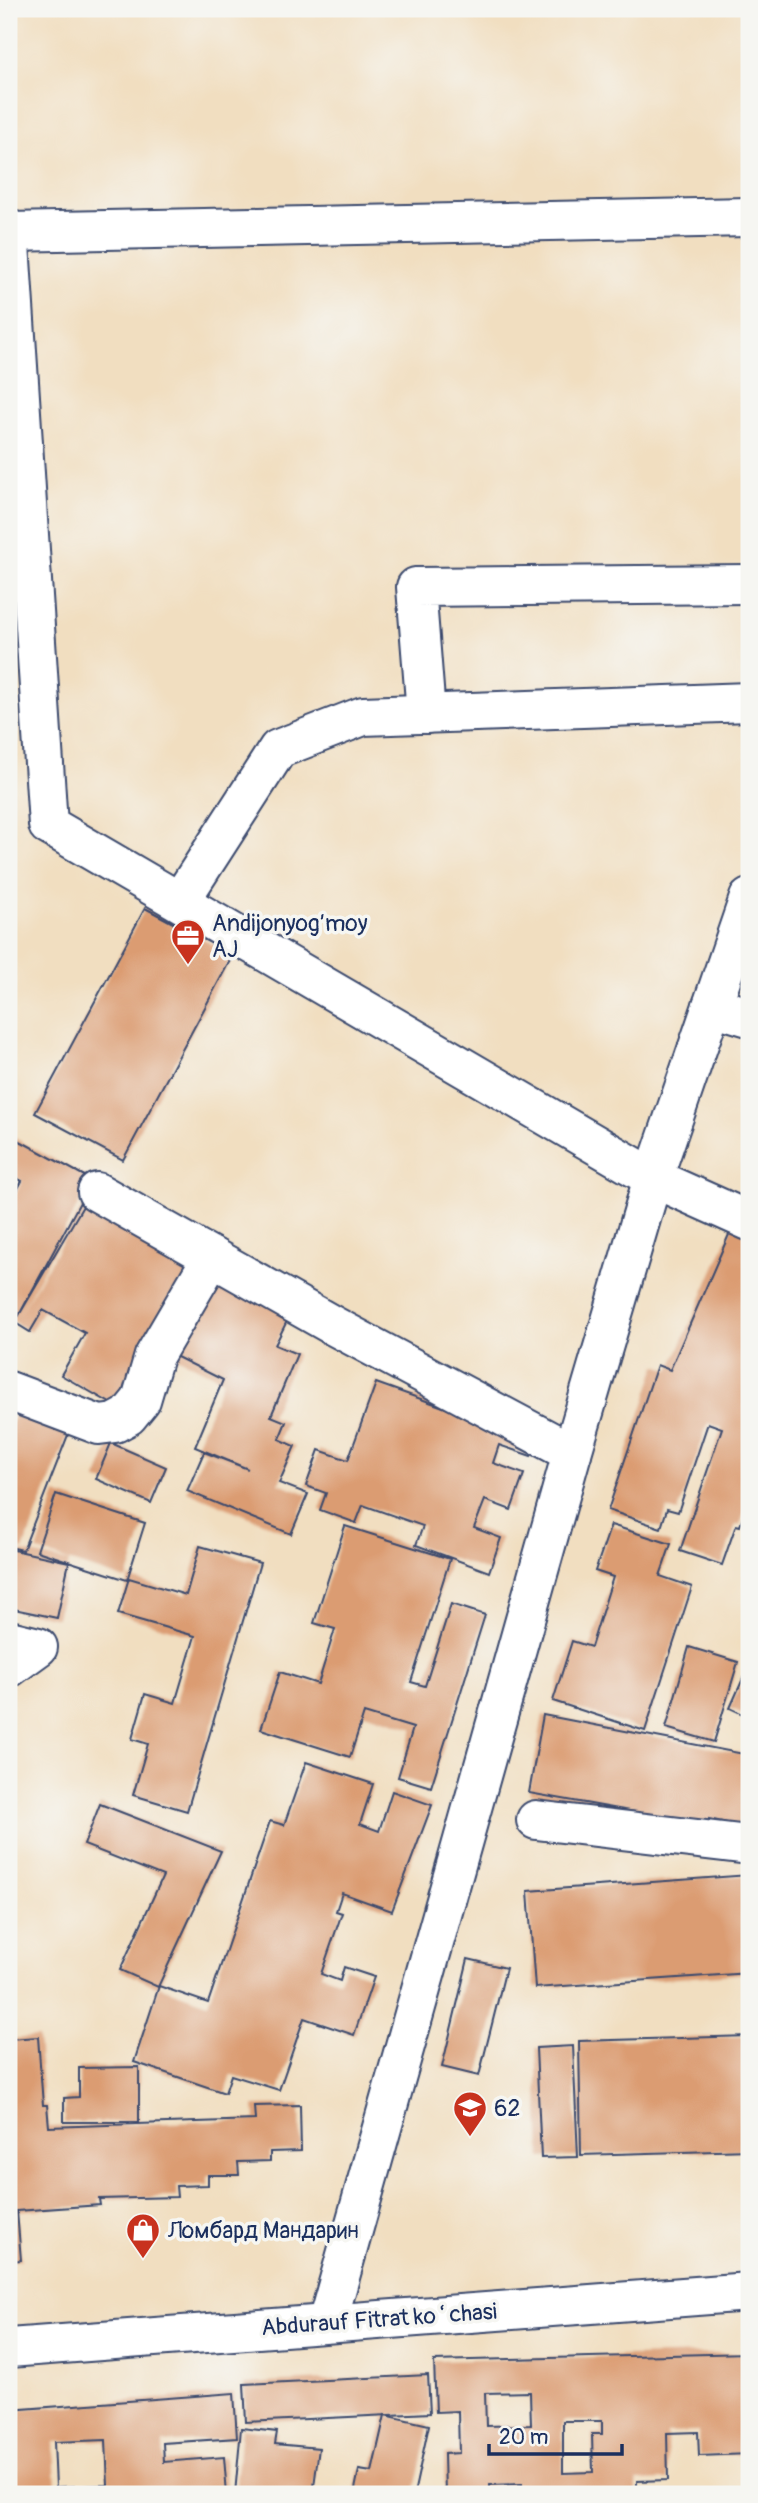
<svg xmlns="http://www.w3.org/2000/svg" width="758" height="2503" viewBox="0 0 758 2503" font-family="Pangolin,sans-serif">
  <rect width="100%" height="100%" fill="#f6f6f2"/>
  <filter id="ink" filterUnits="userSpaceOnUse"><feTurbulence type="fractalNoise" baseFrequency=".0143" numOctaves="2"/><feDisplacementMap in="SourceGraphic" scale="14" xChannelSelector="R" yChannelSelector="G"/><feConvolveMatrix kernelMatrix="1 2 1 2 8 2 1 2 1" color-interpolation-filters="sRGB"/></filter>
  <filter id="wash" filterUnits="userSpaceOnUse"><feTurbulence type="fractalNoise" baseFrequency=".00686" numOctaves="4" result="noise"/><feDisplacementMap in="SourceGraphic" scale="28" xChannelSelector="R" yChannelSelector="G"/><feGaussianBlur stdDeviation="1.57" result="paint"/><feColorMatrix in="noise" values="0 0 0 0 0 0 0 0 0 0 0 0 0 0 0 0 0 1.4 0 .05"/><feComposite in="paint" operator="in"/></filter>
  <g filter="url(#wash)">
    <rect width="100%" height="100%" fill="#f1dec0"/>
    <g id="blocks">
      <g fill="#db9c72" fill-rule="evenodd">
        <path d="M 145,908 L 233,955 L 123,1160 L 35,1113 Z"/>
        <path d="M 9,1135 L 92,1180 L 18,1317 L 90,1194 L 203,1258 L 126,1412 L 61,1375 L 85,1333 L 43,1310 L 30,1332 L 9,1319 L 9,1198 L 12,1200 L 22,1181 L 9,1174 Z"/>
        <path d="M 734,1223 L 749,1229 L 749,1499 L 740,1526 L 736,1525 L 722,1565 L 680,1551 L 722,1428 L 708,1423 L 678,1512 L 667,1509 L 661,1528 L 608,1510 L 657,1365 L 670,1370 Z"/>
        <path d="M 213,1268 L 293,1309 L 275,1345 L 297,1354 L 271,1416 L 286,1422 L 279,1439 L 295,1446 L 279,1483 L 308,1494 L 291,1534 L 187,1491 L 204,1452 L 248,1469 L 195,1447 L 223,1380 L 169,1353 Z"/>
        <path d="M 376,1383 L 536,1440 L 531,1456 L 499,1445 L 493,1463 L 524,1474 L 511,1510 L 485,1500 L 474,1528 L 501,1538 L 489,1572 L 416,1545 L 423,1526 L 363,1505 L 356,1523 L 320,1510 L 326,1493 L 306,1486 L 319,1450 L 348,1460 Z"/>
        <path d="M 20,1401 L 73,1422 L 23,1550 L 9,1547 L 9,1430 Z"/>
        <path d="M 111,1443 L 166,1467 L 151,1503 L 96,1479 Z"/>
        <path d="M 56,1494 L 145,1523 L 127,1580 L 37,1551 Z"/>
        <path d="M 611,1525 L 671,1544 L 660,1576 L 692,1587 L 645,1731 L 553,1701 L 572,1641 L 591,1647 L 613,1577 L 595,1571 Z"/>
        <path d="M 345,1526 L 450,1559 L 411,1682 L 425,1686 L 451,1604 L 485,1615 L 431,1787 L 398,1777 L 413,1728 L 364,1713 L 350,1757 L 261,1729 L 280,1672 L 318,1684 L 335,1629 L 314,1623 Z"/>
        <path d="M 200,1546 L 260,1563 L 187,1811 L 133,1795 L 148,1744 L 132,1739 L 145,1694 L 175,1703 L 195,1636 L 118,1614 L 129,1578 L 186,1595 Z"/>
        <path d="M 9,1549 L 69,1562 L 57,1618 L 9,1608 Z"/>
        <path d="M 689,1647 L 738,1662 L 714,1742 L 666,1728 Z"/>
        <path d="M 749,1665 L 749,1717 L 730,1708 Z"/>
        <path d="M 543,1715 L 749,1755 L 749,1828 L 709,1819 L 708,1825 L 529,1793 Z"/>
        <path d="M 306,1762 L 373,1784 L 360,1824 L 379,1831 L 392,1791 L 432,1805 L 392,1911 L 342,1893 L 336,1911 L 342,1913 L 321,1974 L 340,1981 L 344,1967 L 374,1977 L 354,2035 L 304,2018 L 279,2090 L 231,2075 L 225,2093 L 134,2062 L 159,1986 L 208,2003 L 270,1821 L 284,1825 Z"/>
        <path d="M 100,1804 L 221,1851 L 158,1987 L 120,1970 L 163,1876 L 84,1845 Z"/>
        <path d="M 749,1875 L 749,1973 L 535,1988 L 528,1891 Z"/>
        <path d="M 468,1959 L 506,1968 L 479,2076 L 442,2067 Z"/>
        <path d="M 749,2036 L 749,2150 L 581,2155 L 579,2041 Z"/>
        <path d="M 38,2037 L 43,2105 L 47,2105 L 49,2127 L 255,2120 L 254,2106 L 300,2105 L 301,2151 L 270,2152 L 270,2161 L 238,2162 L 239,2175 L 208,2175 L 208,2185 L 176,2186 L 177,2197 L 99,2199 L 100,2205 L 17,2211 L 21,2260 L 9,2261 L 9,2039 Z"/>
        <path d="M 573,2046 L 578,2157 L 541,2158 L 536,2048 Z"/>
        <path d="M 139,2067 L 139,2122 L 64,2122 L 64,2098 L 79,2097 L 79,2068 Z"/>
        <path d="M 749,2353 L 749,2454 L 699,2456 L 698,2432 L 667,2433 L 668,2480 L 637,2481 L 637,2494 L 522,2494 L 522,2484 L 490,2485 L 490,2494 L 445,2494 L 444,2454 L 459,2453 L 458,2411 L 436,2412 L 434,2361 ZM 530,2392 L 531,2425 L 486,2426 L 485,2393 ZM 563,2421 L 602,2421 L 602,2434 L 592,2434 L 593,2472 L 563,2473 Z"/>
        <path d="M 428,2375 L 430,2413 L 246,2422 L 244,2384 Z"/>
        <path d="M 234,2393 L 237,2438 L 163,2443 L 164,2462 L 224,2457 L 227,2494 L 9,2494 L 9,2410 ZM 106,2440 L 108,2485 L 56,2487 L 54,2442 Z"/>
        <path d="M 385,2415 L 429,2425 L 414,2494 L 354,2494 L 359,2470 L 372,2472 Z"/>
        <path d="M 241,2428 L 277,2432 L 275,2444 L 319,2448 L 313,2494 L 235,2494 Z"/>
      </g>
    </g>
  </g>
  <g filter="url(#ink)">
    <use href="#blocks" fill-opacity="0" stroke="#3b496d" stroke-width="2"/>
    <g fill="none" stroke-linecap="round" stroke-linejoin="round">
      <g stroke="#3b496d" stroke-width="42">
        <g id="minor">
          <path d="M 9,229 L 48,825 L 653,1178 L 749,1221"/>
          <path d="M 9,232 L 749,217"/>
          <path d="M 426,714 L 416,587 L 749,584"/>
          <path d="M 180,901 L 278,749 L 363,716 L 749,702"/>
          <path d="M 712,1006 L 749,1017"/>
          <path d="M 97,1192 L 334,1326 L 572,1453"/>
          <path d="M 9,1391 L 99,1425 L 115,1423 L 128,1416 L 141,1400 L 154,1356 L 212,1257"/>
          <path d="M 9,1640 L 38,1647 L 9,1668"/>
          <path d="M 536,1820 L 749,1845"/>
          <path d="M 327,2323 L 572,1453 L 653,1178 L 749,898"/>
        </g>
      </g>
      <g stroke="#3b496d" stroke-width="42">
        <path id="major" d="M 9,2348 L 749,2292"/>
      </g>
      <use href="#minor" stroke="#fff" stroke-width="38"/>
      <use href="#major" stroke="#fff" stroke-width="38"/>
    </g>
  </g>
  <defs>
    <g id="office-pin" transform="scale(1.75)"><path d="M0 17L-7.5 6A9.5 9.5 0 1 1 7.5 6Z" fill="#c8321e" stroke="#f6f6f2"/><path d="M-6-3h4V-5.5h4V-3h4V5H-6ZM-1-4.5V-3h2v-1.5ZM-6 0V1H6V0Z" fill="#fff"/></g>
    <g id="school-pin" transform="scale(1.75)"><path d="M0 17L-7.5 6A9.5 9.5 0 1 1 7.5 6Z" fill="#c8321e" stroke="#f6f6f2"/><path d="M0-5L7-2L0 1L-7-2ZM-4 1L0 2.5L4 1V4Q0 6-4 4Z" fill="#fff"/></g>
    <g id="shop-pin" transform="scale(1.75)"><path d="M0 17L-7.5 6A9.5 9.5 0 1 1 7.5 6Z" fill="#c8321e" stroke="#f6f6f2"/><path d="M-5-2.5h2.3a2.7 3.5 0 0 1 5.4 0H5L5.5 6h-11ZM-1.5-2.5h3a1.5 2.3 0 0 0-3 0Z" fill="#fff"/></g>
  </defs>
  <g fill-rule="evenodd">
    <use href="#office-pin" x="188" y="936"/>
    <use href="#school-pin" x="470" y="2108"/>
    <use href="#shop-pin" x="143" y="2230"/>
  </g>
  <g text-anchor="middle" stroke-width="7" stroke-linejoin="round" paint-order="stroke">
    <g font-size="23" fill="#1b2f5e" stroke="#f6f6f2" text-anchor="start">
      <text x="212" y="931">Andijonyog’moy<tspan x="212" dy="26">AJ</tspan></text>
      <text x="494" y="2116">62</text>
      <text x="168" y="2238">Ломбард Мандарин</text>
    </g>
    <g font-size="23" fill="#1b2f5e" stroke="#f6f6f2">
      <text transform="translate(379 2319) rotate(-4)" y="8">Abdurauf Fitrat koʻchasi</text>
    </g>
  </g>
  <rect width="758" height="2503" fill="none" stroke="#f6f6f2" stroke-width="35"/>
  <path d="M489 2444v10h133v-10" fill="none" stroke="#1b2f5e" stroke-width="3.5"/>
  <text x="499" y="2444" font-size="21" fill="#1b2f5e" stroke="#f6f6f2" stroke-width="5" paint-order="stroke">20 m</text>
</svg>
